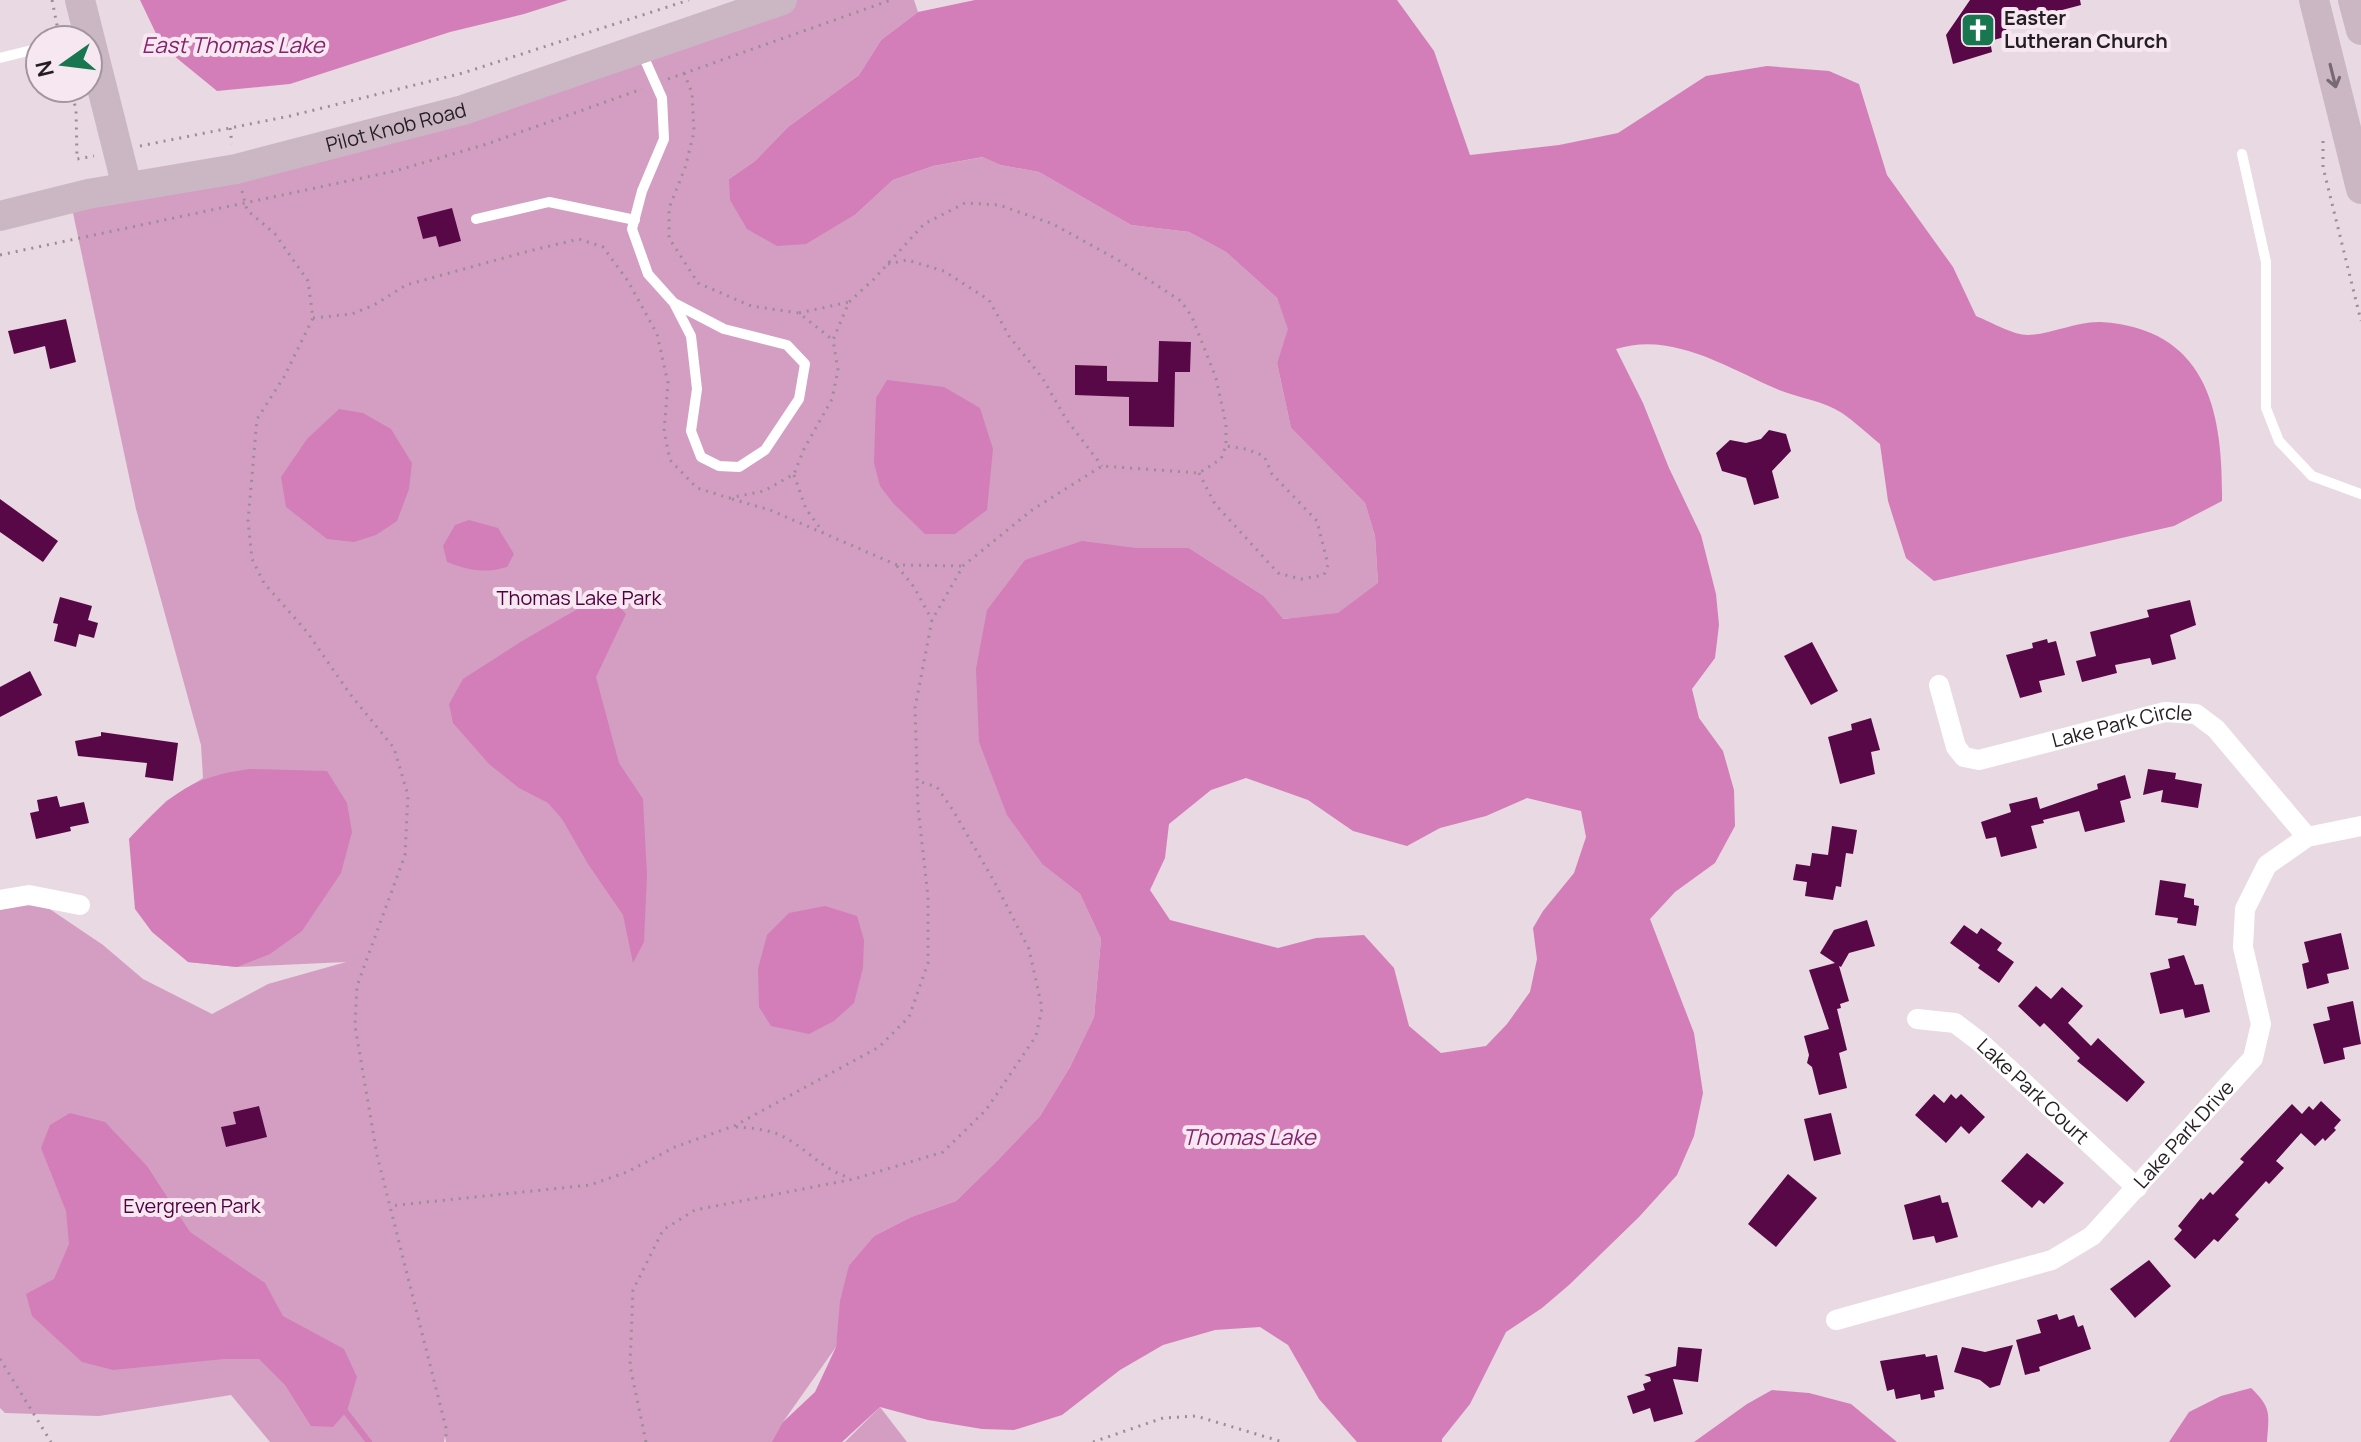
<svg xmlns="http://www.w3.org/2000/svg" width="2361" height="1442" viewBox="0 0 2361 1442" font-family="Manrope,sans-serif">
  <rect width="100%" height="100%" fill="#e9d9e3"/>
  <g fill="#d49ec2">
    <path d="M 785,0 L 914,0 L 918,12 L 881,40 L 859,75 L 788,127 L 755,161 L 729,179 L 856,214 L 893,180 L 933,166 L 984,157 L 1000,165 L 1039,172 L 1131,225 L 1189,232 L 1226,252 L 1277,298 L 1289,329 L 1277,363 L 1291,428 L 1365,503 L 1375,536 L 1378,584 L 1338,614 L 1282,619 L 1264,596 L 1189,548 L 1136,548 L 1043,865 L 1080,894 L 1101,939 L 1094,1017 L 1070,1067 L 1040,1116 L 997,1161 L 956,1201 L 911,1217 L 874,1236 L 849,1265 L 836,1347 L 783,1422 L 778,1442 L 446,1442 L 445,1436 L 444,1442 L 270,1442 L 231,1395 L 99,1416 L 5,1413 L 0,1408 L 0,900 L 29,895 L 103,945 L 143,979 L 212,1014 L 268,984 L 346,962 L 237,967 L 188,962 L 129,839 L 166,801 L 203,778 L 201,745 L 136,509 L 70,199 L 297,153 Z"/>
    <path d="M 880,1407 L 907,1442 L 845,1442 Z"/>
  </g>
  <g fill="#d37eb9" fill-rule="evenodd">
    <path d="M 140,0 L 568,0 L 524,14 L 450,32 L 290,84 L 217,91 L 162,46 Z"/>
    <path d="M 975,0 L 1397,0 L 1434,51 L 1470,155 L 1559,145 L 1618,133 L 1706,76 L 1767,66 L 1829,71 L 1859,84 L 1887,175 L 1953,267 L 1976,316 C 1991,322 2013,335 2028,335 C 2052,334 2077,321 2101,322 C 2208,329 2223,412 2222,501 L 2174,526 L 1934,581 L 1906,558 L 1888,501 L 1880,444 C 1868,434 1855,422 1842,413 C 1824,401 1799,398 1779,390 C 1728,368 1672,331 1616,349 L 1643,403 L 1669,468 L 1701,535 L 1716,594 L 1719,625 L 1715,658 L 1692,689 L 1699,718 L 1723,751 L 1734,790 L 1735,826 L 1715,863 L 1675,892 L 1650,919 L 1694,1033 L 1703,1093 L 1694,1136 L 1677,1175 L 1639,1217 L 1569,1285 L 1542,1308 L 1506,1332 L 1470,1404 L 1442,1439 L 1442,1442 L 1357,1442 L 1319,1399 L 1288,1345 L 1260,1327 L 1215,1330 L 1163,1345 L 1120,1370 L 1062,1415 L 1014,1430 L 982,1429 L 928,1420 L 880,1407 L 842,1442 L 772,1442 L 783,1422 L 815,1392 L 836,1347 L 840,1301 L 849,1265 L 874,1236 L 911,1217 L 956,1201 L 997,1161 L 1040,1116 L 1070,1067 L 1094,1017 L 1101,939 L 1080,894 L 1043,865 L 1007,815 L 979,742 L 976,669 L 987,610 L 1025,560 L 1082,541 L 1136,548 L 1189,548 L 1264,596 L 1283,619 L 1338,613 L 1378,583 L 1375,536 L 1365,503 L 1291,428 L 1277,363 L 1288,329 L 1277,298 L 1226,252 L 1189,232 L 1131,225 L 1039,172 L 1000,165 L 983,157 L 933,166 L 893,180 L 856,214 L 806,244 L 777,246 L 747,229 L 730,200 L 729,179 L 755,161 L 788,127 L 859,75 L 881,40 L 918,12 ZM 1246,778 L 1308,800 L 1353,831 L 1407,846 L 1440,828 L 1486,816 L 1527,798 L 1581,811 L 1586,837 L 1574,873 L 1543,911 L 1533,928 L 1537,959 L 1530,992 L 1507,1024 L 1486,1046 L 1441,1053 L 1409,1026 L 1394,968 L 1364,935 L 1316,938 L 1278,948 L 1170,920 L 1150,890 L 1165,858 L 1169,824 L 1211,790 Z"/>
    <path d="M 887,380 L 944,387 L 980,408 L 993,449 L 987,510 L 955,534 L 925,534 L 893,503 L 880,486 L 874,463 L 876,398 Z"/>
    <path d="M 339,409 L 363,413 L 391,429 L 412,463 L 409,489 L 397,521 L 376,535 L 354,542 L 327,539 L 286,507 L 281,477 L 307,439 Z"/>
    <path d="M 469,520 L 498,528 L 514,554 L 507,567 C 485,574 467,570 447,562 L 443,546 L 455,525 Z"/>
    <path d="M 614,601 L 626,614 L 596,677 L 619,763 L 643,799 L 647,875 L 644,942 L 633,963 L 623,915 L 588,864 L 562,819 L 548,803 L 519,788 L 489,764 L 453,723 L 449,704 L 463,679 L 522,641 L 588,603 Z"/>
    <path d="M 250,769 L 327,771 L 347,803 L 352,832 L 341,873 L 302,931 L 270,954 L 237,967 L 188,962 L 152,932 L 135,909 L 129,839 C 170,796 188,777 250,769 Z"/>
    <path d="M 825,906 L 857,916 L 864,940 L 863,968 L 854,1003 L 834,1021 L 809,1034 L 771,1026 L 759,1007 L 758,969 L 767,935 L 789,913 Z"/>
    <path d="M 70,1113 L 105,1122 L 147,1166 L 190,1232 L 265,1283 L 283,1316 L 344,1349 L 357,1377 L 347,1411 L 333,1427 L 311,1426 L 285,1385 L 259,1359 L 224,1359 L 113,1370 L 82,1362 L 32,1316 L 26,1294 L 54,1279 L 69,1244 L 66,1211 L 41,1148 L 50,1125 Z"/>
    <path d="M 2251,1388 C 2272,1408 2269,1414 2267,1442 L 2169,1442 L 2189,1412 L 2221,1396 Z"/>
    <path d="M 1772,1390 L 1809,1393 L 1851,1404 L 1897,1442 L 1694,1442 L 1747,1404 Z"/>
  </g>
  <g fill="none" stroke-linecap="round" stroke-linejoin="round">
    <path stroke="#d37eb9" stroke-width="6" d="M 342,1407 L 369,1442"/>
  </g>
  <g fill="#580847">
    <path d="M 1970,0 L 2080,0 L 2081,5 L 2005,25 L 2008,36 L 1990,41 L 1992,52 L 1953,64 L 1946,35 Z"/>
    <path d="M 452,208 L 461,241 L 439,247 L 436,236 L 423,239 L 417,217 Z"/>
    <path d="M 66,319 L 76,362 L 50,369 L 45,346 L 14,354 L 8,331 Z"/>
    <path d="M 1159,341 L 1191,342 L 1190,372 L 1175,372 L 1174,427 L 1129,426 L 1129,397 L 1075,395 L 1075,365 L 1107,366 L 1107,381 L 1158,382 Z"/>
    <path d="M 1769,430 L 1786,434 L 1791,451 L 1772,471 L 1779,498 L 1754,505 L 1746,478 L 1722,471 L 1716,453 L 1730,440 L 1746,443 L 1761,439 Z"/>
    <path d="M 0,499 L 58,541 L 43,562 L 0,532 Z"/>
    <path d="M 60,597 L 92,606 L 88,620 L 98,623 L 94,638 L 79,634 L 76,647 L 54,641 L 58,624 L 53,623 Z"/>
    <path d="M 2190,600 L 2196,625 L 2170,635 L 2176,659 L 2152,665 L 2150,658 L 2115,665 L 2117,673 L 2082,682 L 2076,661 L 2096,656 L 2090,632 L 2149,617 L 2147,610 Z"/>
    <path d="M 2047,639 L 2048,643 L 2056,641 L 2065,675 L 2039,681 L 2042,692 L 2020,698 L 2006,655 L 2033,648 L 2032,643 Z"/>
    <path d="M 1812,642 L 1838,691 L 1811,705 L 1784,656 Z"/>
    <path d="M 30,671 L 42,695 L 0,717 L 0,687 Z"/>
    <path d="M 1871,718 L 1880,750 L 1871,752 L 1875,774 L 1840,784 L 1828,737 L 1852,730 L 1851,724 Z"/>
    <path d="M 101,732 L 178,743 L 173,781 L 145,777 L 147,763 L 78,756 L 75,741 L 101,736 Z"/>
    <path d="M 2148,769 L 2176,773 L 2175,779 L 2202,784 L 2198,808 L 2161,802 L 2163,790 L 2143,795 Z"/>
    <path d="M 2125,775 L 2131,798 L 2120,801 L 2125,822 L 2085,832 L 2079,811 L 2043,820 L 2044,823 L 2031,826 L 2037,848 L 2001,857 L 1996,837 L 1986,839 L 1981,822 L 2011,812 L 2009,804 L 2037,797 L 2040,809 L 2098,789 L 2097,784 Z"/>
    <path d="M 57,796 L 60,807 L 84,802 L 89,823 L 70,827 L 71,831 L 36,839 L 30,813 L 39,811 L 37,800 Z"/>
    <path d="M 1832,826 L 1857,830 L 1853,854 L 1846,853 L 1841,887 L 1836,886 L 1833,900 L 1805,896 L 1807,882 L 1793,880 L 1796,864 L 1810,866 L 1812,853 L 1828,855 Z"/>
    <path d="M 2160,880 L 2186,884 L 2184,897 L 2194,899 L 2194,905 L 2199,906 L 2196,926 L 2177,923 L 2178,918 L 2155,915 Z"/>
    <path d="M 1867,920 L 1875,946 L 1849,953 L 1841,967 L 1839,966 L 1849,1001 L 1840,1004 L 1841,1008 L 1837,1009 L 1847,1050 L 1839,1053 L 1847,1088 L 1819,1095 L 1812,1067 L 1807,1063 L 1809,1055 L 1804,1036 L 1829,1029 L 1809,970 L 1835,963 L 1820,953 L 1834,930 Z"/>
    <path d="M 1964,925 L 1977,934 L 1981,928 L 2002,943 L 1997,950 L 2014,962 L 1999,983 L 1978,968 L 1980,965 L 1950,943 Z"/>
    <path d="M 2341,933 L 2349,969 L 2327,974 L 2329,983 L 2307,989 L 2302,964 L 2309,962 L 2304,942 Z"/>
    <path d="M 2184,955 L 2195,985 L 2203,984 L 2210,1012 L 2185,1018 L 2183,1009 L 2160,1014 L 2150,973 L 2170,968 L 2168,959 Z"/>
    <path d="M 2036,986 L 2051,999 L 2062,987 L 2083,1006 L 2068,1023 L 2091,1046 L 2098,1038 L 2145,1082 L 2127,1102 L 2077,1061 L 2080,1058 L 2044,1023 L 2040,1027 L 2018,1006 Z"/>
    <path d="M 2353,1001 L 2361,1044 L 2343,1048 L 2345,1059 L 2324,1064 L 2313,1024 L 2330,1020 L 2327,1007 Z"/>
    <path d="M 1934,1094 L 1944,1103 L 1951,1094 L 1956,1099 L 1961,1094 L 1985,1117 L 1969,1134 L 1961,1126 L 1946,1143 L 1915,1115 Z"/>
    <path d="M 2321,1101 L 2341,1120 L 2334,1128 L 2336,1130 L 2325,1141 L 2323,1138 L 2315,1146 L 2301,1133 L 2276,1161 L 2284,1168 L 2269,1184 L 2266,1181 L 2235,1215 L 2239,1219 L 2218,1242 L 2214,1239 L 2195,1259 L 2174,1239 L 2182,1230 L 2178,1226 L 2201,1198 L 2203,1200 L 2210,1192 L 2213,1195 L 2244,1162 L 2240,1159 L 2292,1104 L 2302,1114 L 2309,1106 L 2313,1110 Z"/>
    <path d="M 259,1106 L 267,1137 L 226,1147 L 221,1127 L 236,1124 L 233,1112 Z"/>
    <path d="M 1831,1113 L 1841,1154 L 1814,1161 L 1804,1119 Z"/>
    <path d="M 2027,1153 L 2064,1183 L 2044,1204 L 2039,1200 L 2032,1208 L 2001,1181 Z"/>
    <path d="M 1788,1174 L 1817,1198 L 1776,1247 L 1748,1224 Z"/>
    <path d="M 1940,1195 L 1942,1203 L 1948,1202 L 1958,1237 L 1936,1243 L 1934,1236 L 1913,1240 L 1904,1205 Z"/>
    <path d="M 2149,1260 L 2171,1286 L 2135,1318 L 2110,1289 Z"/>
    <path d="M 2057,1314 L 2059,1320 L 2074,1315 L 2078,1327 L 2083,1325 L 2091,1349 L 2039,1367 L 2040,1371 L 2025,1375 L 2016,1340 L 2041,1333 L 2037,1320 Z"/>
    <path d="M 2013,1345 L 2000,1385 L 1990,1388 L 1980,1380 L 1954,1372 L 1962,1347 L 1985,1352 Z"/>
    <path d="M 1678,1347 L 1702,1349 L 1698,1382 L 1673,1379 L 1683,1414 L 1654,1422 L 1650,1408 L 1633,1414 L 1627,1396 L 1645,1390 L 1643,1384 L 1651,1381 L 1650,1377 L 1644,1375 L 1676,1366 Z"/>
    <path d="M 1925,1354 L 1926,1357 L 1937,1355 L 1944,1389 L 1934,1391 L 1935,1397 L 1921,1400 L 1920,1394 L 1896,1399 L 1894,1389 L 1887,1391 L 1880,1361 Z"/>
  </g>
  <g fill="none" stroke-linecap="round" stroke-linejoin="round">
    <g stroke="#9a8e96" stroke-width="3" stroke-dasharray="2 6" stroke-linecap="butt">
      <path d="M 52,0 L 60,40"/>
      <path d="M 684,73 L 692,93 L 694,132 L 685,168 L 669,208 L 669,238 L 698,283 L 751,306 L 799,313 L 833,340"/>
      <path d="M 668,79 L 891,0"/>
      <path d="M 71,88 L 76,110 L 77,159 L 94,156"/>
      <path d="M 230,128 L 232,144"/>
      <path d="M 2323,141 L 2323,167 L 2361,321"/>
      <path d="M 140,146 L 290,116 L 463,73 L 689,0"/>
      <path d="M 242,191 L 247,210 L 275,234 L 308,281 L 313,318 L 284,377 L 257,419 L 248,521 L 252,559 L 264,583 L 307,632 L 350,694 L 394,748 L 408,795 L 405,855 L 357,986 L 355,1026 L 377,1155 L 446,1428 L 446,1442"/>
      <path d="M 0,255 L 395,171 L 487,144 L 642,89"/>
      <path d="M 888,264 L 907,260 L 944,271 L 989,300 L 1009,336 L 1043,379 L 1066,419 L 1102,466"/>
      <path d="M 799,313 L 849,302"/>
      <path d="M 313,318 L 352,314 L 374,305 L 406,285 L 529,251 L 579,239 L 603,247 L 628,281 L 657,334 L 668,383 L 664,431 L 670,460 L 697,488 L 729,498 L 764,491 L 794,474 L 804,449 L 832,399 L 838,370 L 833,340 L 849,302 L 874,279 L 924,224 L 965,203 L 999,205 L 1053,224 L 1118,260 L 1181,301 L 1192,317 L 1216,378 L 1226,424 L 1226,446 L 1221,459 L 1199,473 L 1102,466 L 1032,510 L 963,566 L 932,620 L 915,708 L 918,808 L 928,896 L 928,963 L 909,1017 L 879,1047 L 734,1126 L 675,1147 L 627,1172 L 590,1185 L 389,1206"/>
      <path d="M 1199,473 L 1215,504 L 1278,573 L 1301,579 L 1324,575 L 1328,565 L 1317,521 L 1272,474 L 1264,456 L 1246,449 L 1226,446"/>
      <path d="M 794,475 L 806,509 L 823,532"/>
      <path d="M 732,499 L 770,510 L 897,565 L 963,566"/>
      <path d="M 897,566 L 914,587 L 932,620"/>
      <path d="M 736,1127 C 754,1128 775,1130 791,1141 C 813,1155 823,1169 850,1178"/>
      <path d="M 0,1359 L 51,1442"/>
      <path d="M 646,1442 L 630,1366 L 633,1290 L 663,1230 L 695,1210 L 854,1179 L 943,1152 L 986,1110 L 1036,1036 L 1042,1008 L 1029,949 L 995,883 L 954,812 L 937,787 L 918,781"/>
      <path d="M 1093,1442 L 1163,1418 L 1196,1416 L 1283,1442"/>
    </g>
    <g stroke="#fff" stroke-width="10">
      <path d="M 641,51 L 662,98 L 664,139 L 642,191 L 632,229 L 648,274 L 674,303 L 691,336 L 697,389 L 691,431 L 701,457 L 719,466 L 739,467 L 765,450 L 799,399 L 805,364 L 787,345 L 724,329 L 674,303"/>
      <path d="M 0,58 L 40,48"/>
      <path d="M 2242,154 L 2266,262 L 2266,408 L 2279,441 L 2312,476 L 2361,494"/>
      <path d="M 476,219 L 549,202 L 635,220"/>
    </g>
    <g stroke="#fff" stroke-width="20">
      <path id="s1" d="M 1939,685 L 1956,747 L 1964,757 L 1979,760 L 2165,712 L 2196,714 L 2216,729 L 2307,837"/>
      <path d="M 0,900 L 29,895 L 80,905"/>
      <path id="s2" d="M 1917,1019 L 1955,1023 L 1980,1042 L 2137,1188"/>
      <path id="s3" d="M 1836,1320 L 2052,1260 L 2092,1236 L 2253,1058 L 2261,1024 L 2243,947 L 2245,909 L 2267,865 L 2307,837 L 2361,826"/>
    </g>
    <g stroke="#cab7c3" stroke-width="30">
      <path d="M 80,0 L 127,187"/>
      <path d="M 2314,0 L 2361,189"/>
      <path d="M 2353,0 L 2361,30"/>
      <path id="s4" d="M 0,216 L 88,194 L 236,169 L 463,110 L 782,0"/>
    </g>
  </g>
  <defs><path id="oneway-shaft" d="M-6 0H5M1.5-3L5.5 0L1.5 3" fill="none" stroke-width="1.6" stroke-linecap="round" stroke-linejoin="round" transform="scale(2)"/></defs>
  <use stroke="#776a72" href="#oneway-shaft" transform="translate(2333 76) rotate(76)"/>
  <defs>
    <g id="church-square" transform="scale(1.8)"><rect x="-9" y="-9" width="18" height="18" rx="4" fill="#18774e" stroke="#f6e7f1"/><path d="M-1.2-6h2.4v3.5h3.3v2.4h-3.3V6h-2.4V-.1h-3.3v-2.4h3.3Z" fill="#fff"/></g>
  </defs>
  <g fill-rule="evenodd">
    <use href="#church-square" x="1978" y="30"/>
  </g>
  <g text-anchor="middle" stroke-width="8" stroke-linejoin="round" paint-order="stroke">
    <g font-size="20" font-weight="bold" fill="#241e22" stroke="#f6e7f1" text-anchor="start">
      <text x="2004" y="25">Easter<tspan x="2004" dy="23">Lutheran Church</tspan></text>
    </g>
    <g font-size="20" fill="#241e22" stroke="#f6e7f1">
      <text dy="7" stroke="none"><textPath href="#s4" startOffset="406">Pilot Knob Road</textPath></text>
      <text dy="7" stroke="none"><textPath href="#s1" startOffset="240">Lake Park Circle</textPath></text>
      <text dy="7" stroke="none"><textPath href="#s2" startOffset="142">Lake Park Court</textPath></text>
      <text dy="7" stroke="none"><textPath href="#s3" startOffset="408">Lake Park Drive</textPath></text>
    </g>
    <g font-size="20" fill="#500040" stroke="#f6e7f1">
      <text x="579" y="605">Thomas Lake Park</text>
      <text x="192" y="1213">Evergreen Park</text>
    </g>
    <g font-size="22" font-style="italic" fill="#86216e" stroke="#f6e7f1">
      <text x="233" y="53">East Thomas Lake</text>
      <text x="1249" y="1145">Thomas Lake</text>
    </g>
  </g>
  <g transform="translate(64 64) rotate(256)"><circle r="38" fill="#f6e7f1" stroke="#a2979e" stroke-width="2"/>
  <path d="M0-6L14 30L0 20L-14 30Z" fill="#18774e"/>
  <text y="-12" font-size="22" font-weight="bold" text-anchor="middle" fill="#241e22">N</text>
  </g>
</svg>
